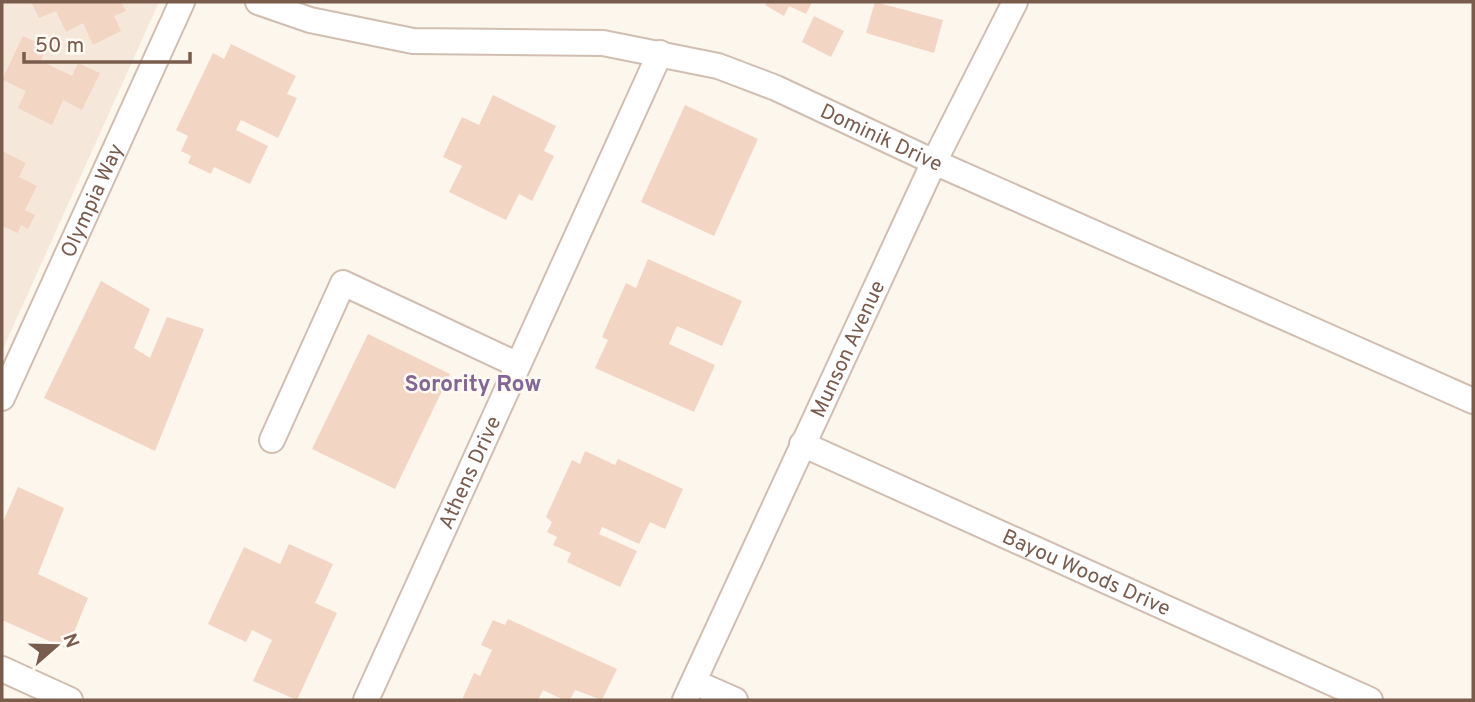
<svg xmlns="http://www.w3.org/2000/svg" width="1475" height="702" viewBox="0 0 1475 702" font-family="Overpass,sans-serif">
  <rect width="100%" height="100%" fill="#fdf6ec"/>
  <path fill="#f5e8da" d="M 2,2 L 159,2 L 2,351 Z"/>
  <g fill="#f3d5c3">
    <path d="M 31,2 L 121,2 L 126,11 L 114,16 L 121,31 L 93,45 L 83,23 L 66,32 L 56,11 L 39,18 Z"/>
    <path d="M 767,2 L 812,2 L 806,14 L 789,6 L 784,16 L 765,5 Z"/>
    <path d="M 875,2 L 943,20 L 934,53 L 866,33 Z"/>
    <path d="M 814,16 L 844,31 L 831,57 L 802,42 Z"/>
    <path d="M 23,36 L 47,47 L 41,61 L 72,76 L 78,63 L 100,73 L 82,110 L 63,100 L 52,125 L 18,108 L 26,91 L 2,80 Z"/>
    <path d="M 231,44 L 296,76 L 287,94 L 297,98 L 278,138 L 241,120 L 236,130 L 268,146 L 250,184 L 214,167 L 211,174 L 188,163 L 191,156 L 181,151 L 188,136 L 176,130 L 213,53 L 224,59 Z"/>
    <path d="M 493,95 L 556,126 L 544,151 L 554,156 L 532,201 L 519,194 L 506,220 L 449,192 L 462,166 L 443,157 L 462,117 L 479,125 Z"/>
    <path d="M 685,105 L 758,139 L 714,236 L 641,202 Z"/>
    <path d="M 2,151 L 26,163 L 19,177 L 37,186 L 25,210 L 35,215 L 28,229 L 21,225 L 18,233 L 2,226 Z"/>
    <path d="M 648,259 L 742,301 L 722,346 L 677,326 L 669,344 L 715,365 L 694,412 L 595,368 L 608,340 L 602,337 L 626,283 L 636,288 Z"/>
    <path d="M 101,281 L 150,309 L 134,348 L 150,358 L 167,317 L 204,329 L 155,451 L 44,398 Z"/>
    <path d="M 368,334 L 450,374 L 395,489 L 312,449 Z"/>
    <path d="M 585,451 L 615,465 L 618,459 L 683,489 L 665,529 L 650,522 L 639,544 L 602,527 L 599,534 L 637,551 L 620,587 L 567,562 L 571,553 L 553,545 L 557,537 L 547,532 L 552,522 L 546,517 L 572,460 L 580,464 Z"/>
    <path d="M 18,487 L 64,508 L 38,574 L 88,598 L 67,649 L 2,620 L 2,524 Z"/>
    <path d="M 289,544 L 333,564 L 315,603 L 337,613 L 297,700 L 253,681 L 272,640 L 252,630 L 246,642 L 208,624 L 244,547 L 280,564 Z"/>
    <path d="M 508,619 L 617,669 L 602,700 L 575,690 L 570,700 L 564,700 L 543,690 L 538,700 L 462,700 L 474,673 L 480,676 L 492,650 L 481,645 L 493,620 L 505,625 Z"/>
  </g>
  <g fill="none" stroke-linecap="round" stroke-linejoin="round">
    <g stroke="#d1beb0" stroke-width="28">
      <g id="minor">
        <path id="s1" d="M 258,2 L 310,20 L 413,41 L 603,43 L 718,66 L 776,88 L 934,162 L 1473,401"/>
        <path id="s2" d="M 2,398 L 182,2"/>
        <path d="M 272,440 L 343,283 L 518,365"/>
        <path id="s3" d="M 802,444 L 1370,700"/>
        <path d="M 2,669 L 70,700"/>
        <path d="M 694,682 L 735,700"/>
        <path id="s4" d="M 366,700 L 660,53"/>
        <path id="s5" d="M 685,700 L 934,162 L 1015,2"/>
      </g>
    </g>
    <use href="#minor" stroke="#fff" stroke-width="24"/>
  </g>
  <g text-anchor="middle" stroke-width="5" stroke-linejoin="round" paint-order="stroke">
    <g font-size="21" fill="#7a5c4d" stroke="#fffaf3">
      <text dy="7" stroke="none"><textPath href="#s1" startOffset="646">Dominik Drive</textPath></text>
      <text dy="7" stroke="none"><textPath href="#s2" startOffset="217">Olympia Way</textPath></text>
      <text dy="7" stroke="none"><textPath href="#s5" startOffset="387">Munson Avenue</textPath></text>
      <text dy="7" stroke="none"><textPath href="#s4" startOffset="250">Athens Drive</textPath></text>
      <text dy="7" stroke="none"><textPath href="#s3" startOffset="312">Bayou Woods Drive</textPath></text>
    </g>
    <g font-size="23" font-weight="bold" fill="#846695" stroke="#fffaf3">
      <text x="473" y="391">Sorority Row</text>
    </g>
  </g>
  <rect width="1475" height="702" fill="none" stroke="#7a5c4d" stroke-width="7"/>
  <g transform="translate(56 646) rotate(70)" stroke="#fffaf3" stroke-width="5" paint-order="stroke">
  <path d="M0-5L12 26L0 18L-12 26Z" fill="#7a5c4d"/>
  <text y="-10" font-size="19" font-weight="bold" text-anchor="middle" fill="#7a5c4d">N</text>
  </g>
  <path d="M24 52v10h166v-10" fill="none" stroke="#7a5c4d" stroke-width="3.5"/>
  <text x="35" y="52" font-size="21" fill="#7a5c4d" stroke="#fffaf3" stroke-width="5" paint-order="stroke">50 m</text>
</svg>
